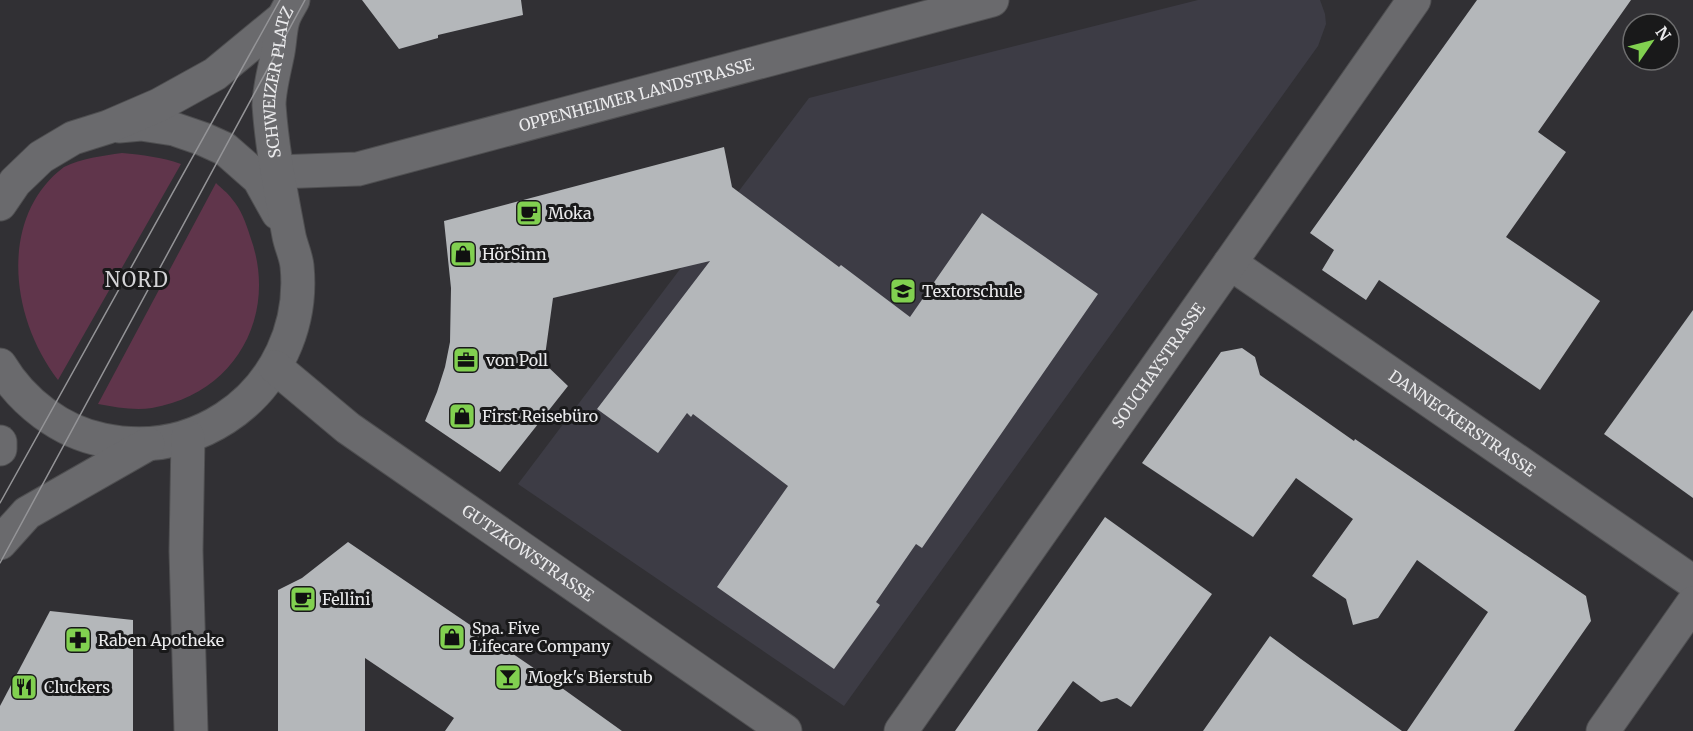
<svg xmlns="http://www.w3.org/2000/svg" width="1693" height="731" font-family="Merriweather,serif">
  <rect width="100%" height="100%" fill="#313034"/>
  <!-- built -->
  <path fill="#3d3c45" d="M1198,0H1320L1325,14L1326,24L1318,46L844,706L518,484L809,98Z"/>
  <!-- green -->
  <g fill="#60354b">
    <path d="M122,153C143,155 161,157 181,164L58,380C8,315 0,215 64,167C82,158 102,156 122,153Z"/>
    <path d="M216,183C221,188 228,193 232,199C241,209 246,223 250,236C279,314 236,394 152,408C134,411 116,407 98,404Z"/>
  </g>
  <!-- building -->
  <g fill="#b4b7ba">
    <path d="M362,0H521L523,15L438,35V38L399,49Z"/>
    <path d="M1477,0H1631L1538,132L1566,152L1506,237L1600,301L1540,390L1379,280L1366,300L1322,270L1334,250L1310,233Z"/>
    <path d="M724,147L732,187L839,267L841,265L910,317L982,213L1098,294L922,548L916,544L876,602L880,605L834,669L717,587L788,486L693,414L691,417L687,413L658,453L597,409L710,261L553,298L544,363L568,386L500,472L425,421L437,392L445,367L450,342L451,288L444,221Z"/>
    <path d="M1693,310V498L1604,434Z"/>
    <path d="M1242,348L1255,357L1260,375L1354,441L1355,439L1586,596L1591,621L1514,731H1407L1488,612L1417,560L1378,618L1353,625L1346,599L1312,576L1353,519L1296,478L1253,537L1142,463L1221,352Z"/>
    <path d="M1105,517L1212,594L1131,707L1117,698L1101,702L1073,681L1037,731H955Z"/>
    <path d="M348,542L541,673L622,731H445L454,718L365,658V731H278V590L302,578Z"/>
    <path d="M50,611L133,620V731H0V706Z"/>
    <path d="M1270,636L1301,659L1402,731H1203Z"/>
  </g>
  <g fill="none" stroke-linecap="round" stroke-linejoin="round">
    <defs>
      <g id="minor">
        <path d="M119,126L141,124L174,129L203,139L225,149L259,179L278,213"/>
        <path id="s1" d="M277,172L358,169L992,0"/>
        <path d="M0,204L15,182L41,157L73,138L108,127L159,105L215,74L283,18"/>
        <path id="s2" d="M1230,263L1693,582"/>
        <path id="s3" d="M0,365C22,402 61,432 103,440C146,449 188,442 225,418C276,385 303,326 297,266C296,256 291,246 289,236C281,193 272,149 269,105C269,89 275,68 278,52C280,41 280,30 283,20C285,13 290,6 293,0"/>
        <path id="s4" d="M275,367L348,428L785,731"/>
        <path d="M188,437L186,551L191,731"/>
        <path d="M0,442V449"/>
        <path d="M0,543L27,513L148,444"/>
        <path id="s5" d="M901,731L1230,263L1414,0"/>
        <path d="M1603,731L1693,603"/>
      </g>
    </defs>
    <!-- minor casing -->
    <use href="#minor" stroke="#4f4f51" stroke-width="35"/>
    <!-- minor -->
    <use href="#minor" stroke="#6a6a6d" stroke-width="33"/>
    <!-- tram -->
    <g stroke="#949497" stroke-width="1.5">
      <path d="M0,503L280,0"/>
      <path d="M0,563L305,0"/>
    </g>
  </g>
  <!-- icons -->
  <defs>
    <symbol id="cafe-square" viewBox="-11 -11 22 22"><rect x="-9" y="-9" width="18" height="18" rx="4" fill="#81d050" stroke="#19191a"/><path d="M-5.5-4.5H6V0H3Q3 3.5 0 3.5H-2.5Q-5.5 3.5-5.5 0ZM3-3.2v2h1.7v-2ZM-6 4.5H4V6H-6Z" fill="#111"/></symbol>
    <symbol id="shop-square" viewBox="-11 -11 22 22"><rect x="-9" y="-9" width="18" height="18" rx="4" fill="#81d050" stroke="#19191a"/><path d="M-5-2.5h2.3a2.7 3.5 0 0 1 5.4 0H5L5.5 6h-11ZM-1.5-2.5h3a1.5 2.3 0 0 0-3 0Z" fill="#111"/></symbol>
    <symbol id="school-square" viewBox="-11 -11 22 22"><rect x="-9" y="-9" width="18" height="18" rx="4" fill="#81d050" stroke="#19191a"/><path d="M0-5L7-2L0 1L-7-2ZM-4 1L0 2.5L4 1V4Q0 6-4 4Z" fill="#111"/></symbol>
    <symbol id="office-square" viewBox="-11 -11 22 22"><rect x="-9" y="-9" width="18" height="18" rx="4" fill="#81d050" stroke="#19191a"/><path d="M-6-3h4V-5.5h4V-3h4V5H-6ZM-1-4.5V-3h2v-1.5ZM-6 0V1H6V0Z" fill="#111"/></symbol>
    <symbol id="pharmacy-square" viewBox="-11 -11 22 22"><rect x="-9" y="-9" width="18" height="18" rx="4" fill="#81d050" stroke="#19191a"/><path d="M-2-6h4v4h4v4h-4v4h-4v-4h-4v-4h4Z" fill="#111"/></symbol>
    <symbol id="bar-square" viewBox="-11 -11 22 22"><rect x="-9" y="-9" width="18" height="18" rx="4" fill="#81d050" stroke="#19191a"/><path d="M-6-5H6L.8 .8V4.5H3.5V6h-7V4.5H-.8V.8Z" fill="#111"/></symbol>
    <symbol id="restaurant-square" viewBox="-11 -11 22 22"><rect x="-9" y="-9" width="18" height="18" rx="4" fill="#81d050" stroke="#19191a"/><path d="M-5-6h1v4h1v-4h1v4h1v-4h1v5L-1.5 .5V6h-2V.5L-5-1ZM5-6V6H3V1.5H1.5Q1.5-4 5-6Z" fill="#111"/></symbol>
  </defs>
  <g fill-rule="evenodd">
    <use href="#cafe-square" x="514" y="198" width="30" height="30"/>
    <use href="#shop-square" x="448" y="239" width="30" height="30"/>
    <use href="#school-square" x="888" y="276" width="30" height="30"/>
    <use href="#office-square" x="451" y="345" width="30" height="30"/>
    <use href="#shop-square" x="447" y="401" width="30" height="30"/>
    <use href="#cafe-square" x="288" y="584" width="30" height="30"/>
    <use href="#shop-square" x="437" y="622" width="30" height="30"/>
    <use href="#pharmacy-square" x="63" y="625" width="30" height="30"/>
    <use href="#bar-square" x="493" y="662" width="30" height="30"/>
    <use href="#restaurant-square" x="9" y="672" width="30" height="30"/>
  </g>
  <g text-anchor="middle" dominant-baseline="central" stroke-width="6" stroke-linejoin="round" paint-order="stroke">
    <!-- street labels -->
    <g font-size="16" fill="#eaeaec" stroke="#19191a">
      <text stroke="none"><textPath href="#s1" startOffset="369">OPPENHEIMER LANDSTRASSE</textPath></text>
      <text stroke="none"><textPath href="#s3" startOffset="622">SCHWEIZER PLATZ</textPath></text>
      <text stroke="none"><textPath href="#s5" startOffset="447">SOUCHAYSTRASSE</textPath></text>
      <text stroke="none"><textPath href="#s2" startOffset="282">DANNECKERSTRASSE</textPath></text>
      <text stroke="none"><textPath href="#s4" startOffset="314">GUTZKOWSTRASSE</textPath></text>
    </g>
    <!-- poi labels -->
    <g font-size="16" fill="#eaeaec" stroke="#19191a" text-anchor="start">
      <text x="548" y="213">Moka</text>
      <text x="482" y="254">HörSinn</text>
      <text x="922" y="291">Textorschule</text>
      <text x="486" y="360">von Poll</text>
      <text x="482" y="416">First Reisebüro</text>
      <text x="322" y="599">Fellini</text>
      <text x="472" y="628">Spa. Five<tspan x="472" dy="18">Lifecare Company</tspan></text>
      <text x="98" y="640">Raben Apotheke</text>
      <text x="528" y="677">Mogk's Bierstub</text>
      <text x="44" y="687">Cluckers</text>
    </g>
    <!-- quarter labels -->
    <g font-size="20" letter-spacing="1.5" fill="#d3d3d6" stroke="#19191a">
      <text x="137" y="279">NORD</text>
    </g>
  </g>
  <!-- north arrow -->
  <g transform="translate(1651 42) rotate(55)"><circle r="28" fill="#19191a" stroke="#6d6d6e" stroke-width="1.5"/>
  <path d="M0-4.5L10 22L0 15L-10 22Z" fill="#81d050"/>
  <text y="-9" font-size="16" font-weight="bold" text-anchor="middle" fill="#eaeaec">N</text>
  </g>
</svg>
